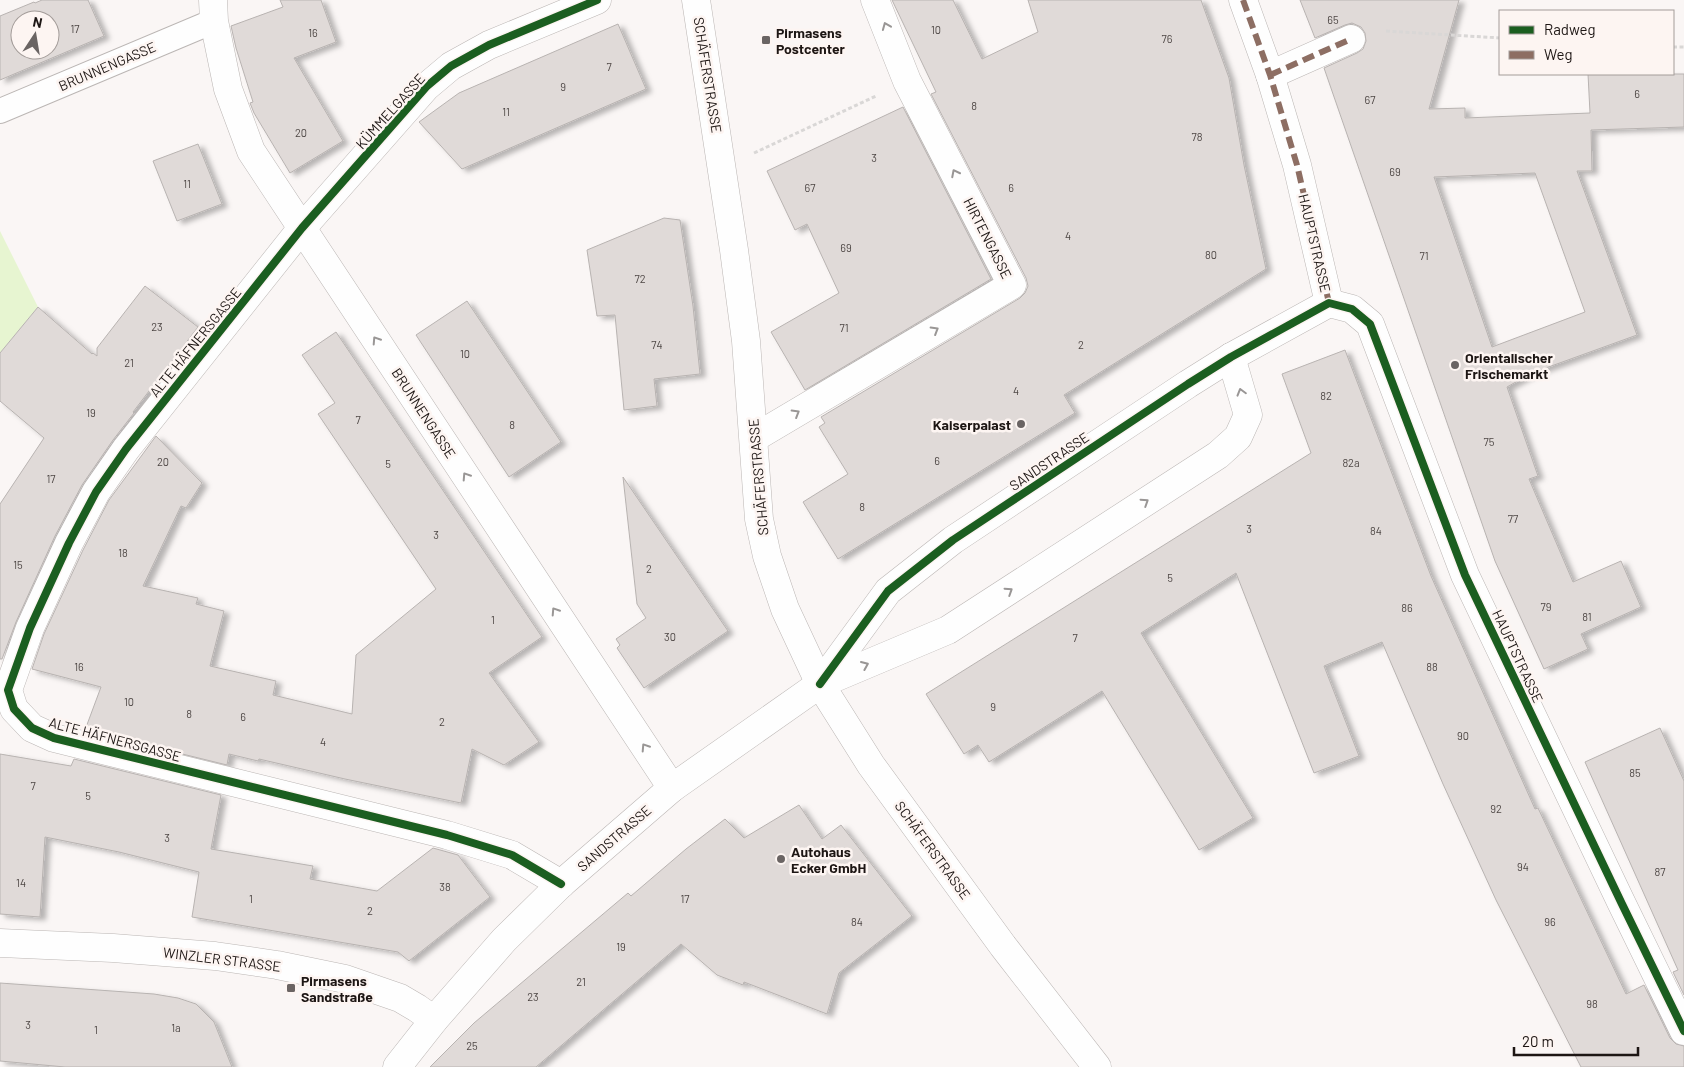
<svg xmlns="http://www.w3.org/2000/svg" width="1684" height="1067" font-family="Barlow,sans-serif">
  <defs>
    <filter id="shadow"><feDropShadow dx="5.5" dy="3" stdDeviation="2.5" flood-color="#0004"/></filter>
  </defs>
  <rect width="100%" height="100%" fill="#faf6f5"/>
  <!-- green -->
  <path fill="#e7f5d1" d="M0,231L38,307L0,353Z"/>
  <!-- building -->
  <g fill="#e0dad8" stroke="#b8b3b1" fill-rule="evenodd" filter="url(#shadow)">
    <path d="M42,0H88L104,36L0,80V16L34,2L35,3ZM20,20H50V50H20Z"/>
    <path d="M280,0H321L336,42L294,58L343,141L290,173L254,113L250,103L253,102L236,48L231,26L283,7Z"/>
    <path d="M892,0H953L982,59L1038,32L1028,0H1201L1229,78L1244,165L1266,269L1064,395L1075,413L838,559L803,502L848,474L819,427L825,423L821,417L1020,298L1025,293L1028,286L1026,278L931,94L936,92Z"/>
    <path d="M1300,0H1459L1429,109L1465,108V118L1590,113L1588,74H1684V127L1591,130L1592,171H1577L1637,335L1532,373L1507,387L1538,476L1529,479L1573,582L1621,561L1641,607L1581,634L1588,649L1544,669L1495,561L1324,68L1357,53L1363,49L1366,41L1365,33L1361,27L1352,23L1345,25L1315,38ZM1535,173L1585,312L1492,347L1434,177Z"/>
    <path d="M618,24L646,89L462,169L419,122L459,93Z"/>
    <path d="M903,107L991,279L805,390L771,332L839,293L807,224L795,230L767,171Z"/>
    <path d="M198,144L222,204L177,221L153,161Z"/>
    <path d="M664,218L680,220L693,306L700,374L654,379L657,406L624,410L615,315L597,316L587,250Z"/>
    <path d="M145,286L198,327L133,412L134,413L113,440L82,485L55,536L16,622L2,659H0V504L44,438L0,401V353L38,307L92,354L93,353L97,356V348Z"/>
    <path d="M467,301L561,442L509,477L416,335Z"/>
    <path d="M336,332L542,637L489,673L539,742L504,765L472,749L461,803L345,779L259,759L258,761L229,754L227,765L85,730L101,687L32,669L44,634L83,550L109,500L156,436L202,483L186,508L181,506L143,586L198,598L196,604L224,611L210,666L276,681L273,695L352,714L356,655L436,589L318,414L335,403L302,355Z"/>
    <path d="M1345,350L1431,576L1535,809L1538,808L1626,994L1644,985L1670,1038L1676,1044L1684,1046V1067H1581L1496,900L1443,784L1382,642L1324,666L1359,756L1314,773L1236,573L1141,633L1253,818L1199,850L1102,691L989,762L978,745L964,754L926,694L1311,453L1282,374Z"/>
    <path d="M623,477L728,631L644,688L617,648L620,645L616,639L646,618L637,604Z"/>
    <path d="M1660,728L1684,781V995L1673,972L1678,970L1585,762Z"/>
    <path d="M0,754L71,766L74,759L221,795L211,849L313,866L310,879L377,891L433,848L458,855L490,897L409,961L398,952L192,917L199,872L119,852L45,837L40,917L0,914Z"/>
    <path d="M799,805L822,839L841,825L912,916L839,973L827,1014L744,982L743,985L717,975L681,944L536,1067H430L474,1023L628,893L631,896L686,849L725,819L744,838Z"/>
    <path d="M0,983L154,994L178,998L196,1004L214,1022L232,1067H65L0,1061Z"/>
  </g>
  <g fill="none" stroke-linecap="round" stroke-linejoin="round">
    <defs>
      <path id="service" d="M0,111L214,21"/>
      <g id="pedestrian">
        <path d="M1243,0L1270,75L1297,165L1329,303"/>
        <path d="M1270,75L1351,39"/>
      </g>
      <g id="minor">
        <path d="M213,0L214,21L228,89L251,151L672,788"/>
        <path d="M754,438L1012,285L907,81L875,0"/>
        <path d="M820,684L888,591L953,540L1188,384L1231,357L1329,303L1352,309L1370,324L1465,575L1621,902L1684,1031"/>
        <path d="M561,884L512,855L447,835L54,738L32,728L14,709L8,690L30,628L69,543L96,492L126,449L302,228L426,87L451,66L489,45L597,0"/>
        <path d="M0,943L113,948L215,956L277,965L345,979L400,998L417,1008L434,1020"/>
        <path d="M397,1067L434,1020L504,940L561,884L672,788L820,684L948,630L1218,455L1238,437L1248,415L1231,357"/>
      </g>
      <path id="secondary" d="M696,0L734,250L746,341L759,519L767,556L785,609L820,684L871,765L1003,946L1097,1067"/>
    </defs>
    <!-- service casing -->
    <use href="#service" stroke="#bbb6b4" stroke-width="26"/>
    <!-- pedestrian casing -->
    <use href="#pedestrian" stroke="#bbb6b4" stroke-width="29"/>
    <!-- minor casing -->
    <use href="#minor" stroke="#bbb6b4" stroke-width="29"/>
    <!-- secondary casing -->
    <use href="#secondary" stroke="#bbb6b4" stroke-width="29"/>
    <!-- path -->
    <g stroke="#d9d7d6" stroke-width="3" stroke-dasharray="4 2.5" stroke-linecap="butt">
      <path d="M1386,31L1500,38"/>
      <path d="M1673,47H1684"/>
      <path d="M754,153L876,96"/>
    </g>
    <!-- service -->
    <use href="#service" stroke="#fefefe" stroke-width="24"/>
    <!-- pedestrian -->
    <use href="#pedestrian" stroke="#fefefe" stroke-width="28"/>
    <!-- minor -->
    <use href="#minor" stroke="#fefefe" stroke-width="28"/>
    <!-- secondary -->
    <use href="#secondary" stroke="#fefefe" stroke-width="28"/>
    <!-- quiet -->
    <g stroke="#8d6e63" stroke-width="6" stroke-dasharray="12 6" stroke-linecap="butt">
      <path d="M1243,0L1270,75L1297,165L1329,303"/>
      <path d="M1270,75L1351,39"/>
    </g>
    <defs>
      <g id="cycleway">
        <path d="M820,684L888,591L953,540L1188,384L1231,357L1329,303L1352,309L1370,324L1465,575L1621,902L1684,1031"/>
        <path d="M561,884L512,855L447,835L54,738L32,728L14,709L8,690L30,628L69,543L96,492L126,449L302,228L426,87L451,66L489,45L597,0"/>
      </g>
    </defs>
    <!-- cycleway casing -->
    <use href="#cycleway" stroke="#fdf5f2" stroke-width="11"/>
    <!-- cycleway -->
    <use href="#cycleway" stroke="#1b5e20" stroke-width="8"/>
  </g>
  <!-- one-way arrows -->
  <defs><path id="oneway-chevron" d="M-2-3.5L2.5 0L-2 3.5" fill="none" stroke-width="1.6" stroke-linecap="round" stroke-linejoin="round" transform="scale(1.25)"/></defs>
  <g stroke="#999695">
    <use href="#oneway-chevron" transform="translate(886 26) rotate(-112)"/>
    <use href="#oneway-chevron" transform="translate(955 173) rotate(-117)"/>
    <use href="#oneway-chevron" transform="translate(935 330) rotate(-31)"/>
    <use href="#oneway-chevron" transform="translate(376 340) rotate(-123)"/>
    <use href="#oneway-chevron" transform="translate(1241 392) rotate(-106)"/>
    <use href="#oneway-chevron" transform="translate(796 413) rotate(-31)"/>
    <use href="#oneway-chevron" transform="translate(466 476) rotate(-123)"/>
    <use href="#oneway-chevron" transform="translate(1145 502) rotate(-33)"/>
    <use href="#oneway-chevron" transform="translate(1009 591) rotate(-33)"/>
    <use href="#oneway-chevron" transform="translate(555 611) rotate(-123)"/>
    <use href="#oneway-chevron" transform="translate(865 665) rotate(-23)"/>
    <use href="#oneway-chevron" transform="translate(645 747) rotate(-123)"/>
  </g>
  <!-- markers -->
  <g fill="#6a6463" stroke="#fdf5f2" stroke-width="2">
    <rect x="761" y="35" width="10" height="10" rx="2.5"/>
    <circle cx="1455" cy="365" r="5"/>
    <circle cx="1021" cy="424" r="5"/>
    <circle cx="781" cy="859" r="5"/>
    <rect x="286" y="983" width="10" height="10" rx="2.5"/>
  </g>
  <g text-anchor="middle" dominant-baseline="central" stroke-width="5" stroke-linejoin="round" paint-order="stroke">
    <!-- number labels -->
    <g font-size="11" fill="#4e4745">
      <text x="1333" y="19">65</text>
      <text x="75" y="28">17</text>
      <text x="936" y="29">10</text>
      <text x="313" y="32">16</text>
      <text x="1167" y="38">76</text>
      <text x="609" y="66">7</text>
      <text x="563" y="86">9</text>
      <text x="1637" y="93">6</text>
      <text x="1370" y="99">67</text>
      <text x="974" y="105">8</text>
      <text x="506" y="111">11</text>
      <text x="301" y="132">20</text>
      <text x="1197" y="136">78</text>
      <text x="874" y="157">3</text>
      <text x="1395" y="171">69</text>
      <text x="187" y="183">11</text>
      <text x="810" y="187">67</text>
      <text x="1011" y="187">6</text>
      <text x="1068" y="235">4</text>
      <text x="846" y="247">69</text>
      <text x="1211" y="254">80</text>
      <text x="1424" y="255">71</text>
      <text x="640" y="278">72</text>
      <text x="157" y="326">23</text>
      <text x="844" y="327">71</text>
      <text x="657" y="344">74</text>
      <text x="1081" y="344">2</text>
      <text x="465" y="353">10</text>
      <text x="129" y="362">21</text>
      <text x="1016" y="390">4</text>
      <text x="1326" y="395">82</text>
      <text x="91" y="412">19</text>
      <text x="358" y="419">7</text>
      <text x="512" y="424">8</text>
      <text x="1489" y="441">75</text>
      <text x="937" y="460">6</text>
      <text x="163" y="461">20</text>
      <text x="1351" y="462">82a</text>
      <text x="388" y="463">5</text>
      <text x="51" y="478">17</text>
      <text x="862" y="506">8</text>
      <text x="1513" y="518">77</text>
      <text x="1249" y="528">3</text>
      <text x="1376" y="530">84</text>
      <text x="436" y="534">3</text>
      <text x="123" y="552">18</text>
      <text x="18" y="564">15</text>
      <text x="649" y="568">2</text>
      <text x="1170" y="577">5</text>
      <text x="1546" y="606">79</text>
      <text x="1407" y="607">86</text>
      <text x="1587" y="616">81</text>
      <text x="493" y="619">1</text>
      <text x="670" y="636">30</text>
      <text x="1075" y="637">7</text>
      <text x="79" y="666">16</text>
      <text x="1432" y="666">88</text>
      <text x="129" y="701">10</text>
      <text x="993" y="706">9</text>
      <text x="189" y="713">8</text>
      <text x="243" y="716">6</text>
      <text x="442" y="721">2</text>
      <text x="1463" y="735">90</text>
      <text x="323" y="741">4</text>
      <text x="1635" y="772">85</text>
      <text x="33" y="785">7</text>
      <text x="88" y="795">5</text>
      <text x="1496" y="808">92</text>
      <text x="167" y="837">3</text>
      <text x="1523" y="866">94</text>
      <text x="1660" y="871">87</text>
      <text x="21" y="882">14</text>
      <text x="445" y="886">38</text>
      <text x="251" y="898">1</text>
      <text x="685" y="898">17</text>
      <text x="370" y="910">2</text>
      <text x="857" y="921">84</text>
      <text x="1550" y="921">96</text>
      <text x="621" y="946">19</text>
      <text x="581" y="981">21</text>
      <text x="533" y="996">23</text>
      <text x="1592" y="1003">98</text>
      <text x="28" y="1024">3</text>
      <text x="176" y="1027">1a</text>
      <text x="96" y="1029">1</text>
      <text x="472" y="1045">25</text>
    </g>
    <!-- poi labels -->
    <g font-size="14" font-weight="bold" fill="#1d1614" stroke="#fdf5f2" text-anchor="start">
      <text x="776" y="32">Pirmasens<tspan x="776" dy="16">Postcenter</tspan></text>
      <text x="1465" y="357">Orientalischer<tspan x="1465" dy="16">Frischemarkt</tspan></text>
      <text x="1011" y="424" text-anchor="end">Kaiserpalast</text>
      <text x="791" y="851">Autohaus<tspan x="791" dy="16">Ecker GmbH</tspan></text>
      <text x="301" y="980">Pirmasens<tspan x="301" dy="16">Sandstraße</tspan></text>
    </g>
    <!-- street labels -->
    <g font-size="14" fill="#1d1614" stroke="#fdf5f2">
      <text transform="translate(107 66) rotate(-23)">BRUNNENGASSE</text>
      <text transform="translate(708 75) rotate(81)">SCHÄFERSTRASSE</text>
      <text transform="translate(390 111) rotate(-48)">KÜMMELGASSE</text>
      <text transform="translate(988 238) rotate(63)">HIRTENGASSE</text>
      <text transform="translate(1315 243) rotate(77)">HAUPTSTRASSE</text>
      <text transform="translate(195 342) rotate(-51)">ALTE HÄFNERSGASSE</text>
      <text transform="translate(424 413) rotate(57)">BRUNNENGASSE</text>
      <text transform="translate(1049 461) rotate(-34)">SANDSTRASSE</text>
      <text transform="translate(758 477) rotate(-95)">SCHÄFERSTRASSE</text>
      <text transform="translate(1518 656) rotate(65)">HAUPTSTRASSE</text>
      <text transform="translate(115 739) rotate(15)">ALTE HÄFNERSGASSE</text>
      <text transform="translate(614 838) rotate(-41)">SANDSTRASSE</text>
      <text transform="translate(933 850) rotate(54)">SCHÄFERSTRASSE</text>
      <text transform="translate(222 959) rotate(7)">WINZLER STRASSE</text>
    </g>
  </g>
  <!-- legend -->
  <rect x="1499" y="10" width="175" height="65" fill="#fdf5f2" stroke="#a39c99"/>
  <rect x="1509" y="26" width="25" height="8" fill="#1b5e20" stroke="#a39c99"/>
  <text x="1544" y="35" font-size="15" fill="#1d1614">Radweg</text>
  <rect x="1509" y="51" width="25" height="8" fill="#8d6e63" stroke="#a39c99"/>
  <text x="1544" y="60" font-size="15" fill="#1d1614">Weg</text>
  <!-- north arrow -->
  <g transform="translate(35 35) rotate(12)"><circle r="24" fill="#fdf5f2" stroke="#a39c99"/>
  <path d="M0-4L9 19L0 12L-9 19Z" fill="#6a6463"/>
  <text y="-8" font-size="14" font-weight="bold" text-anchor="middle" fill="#1d1614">N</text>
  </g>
  <!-- scale -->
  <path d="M1514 1047v8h124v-8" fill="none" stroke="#1d1614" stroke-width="2.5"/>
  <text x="1522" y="1047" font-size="15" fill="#1d1614" stroke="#fdf5f2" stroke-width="4" paint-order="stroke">20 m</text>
</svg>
